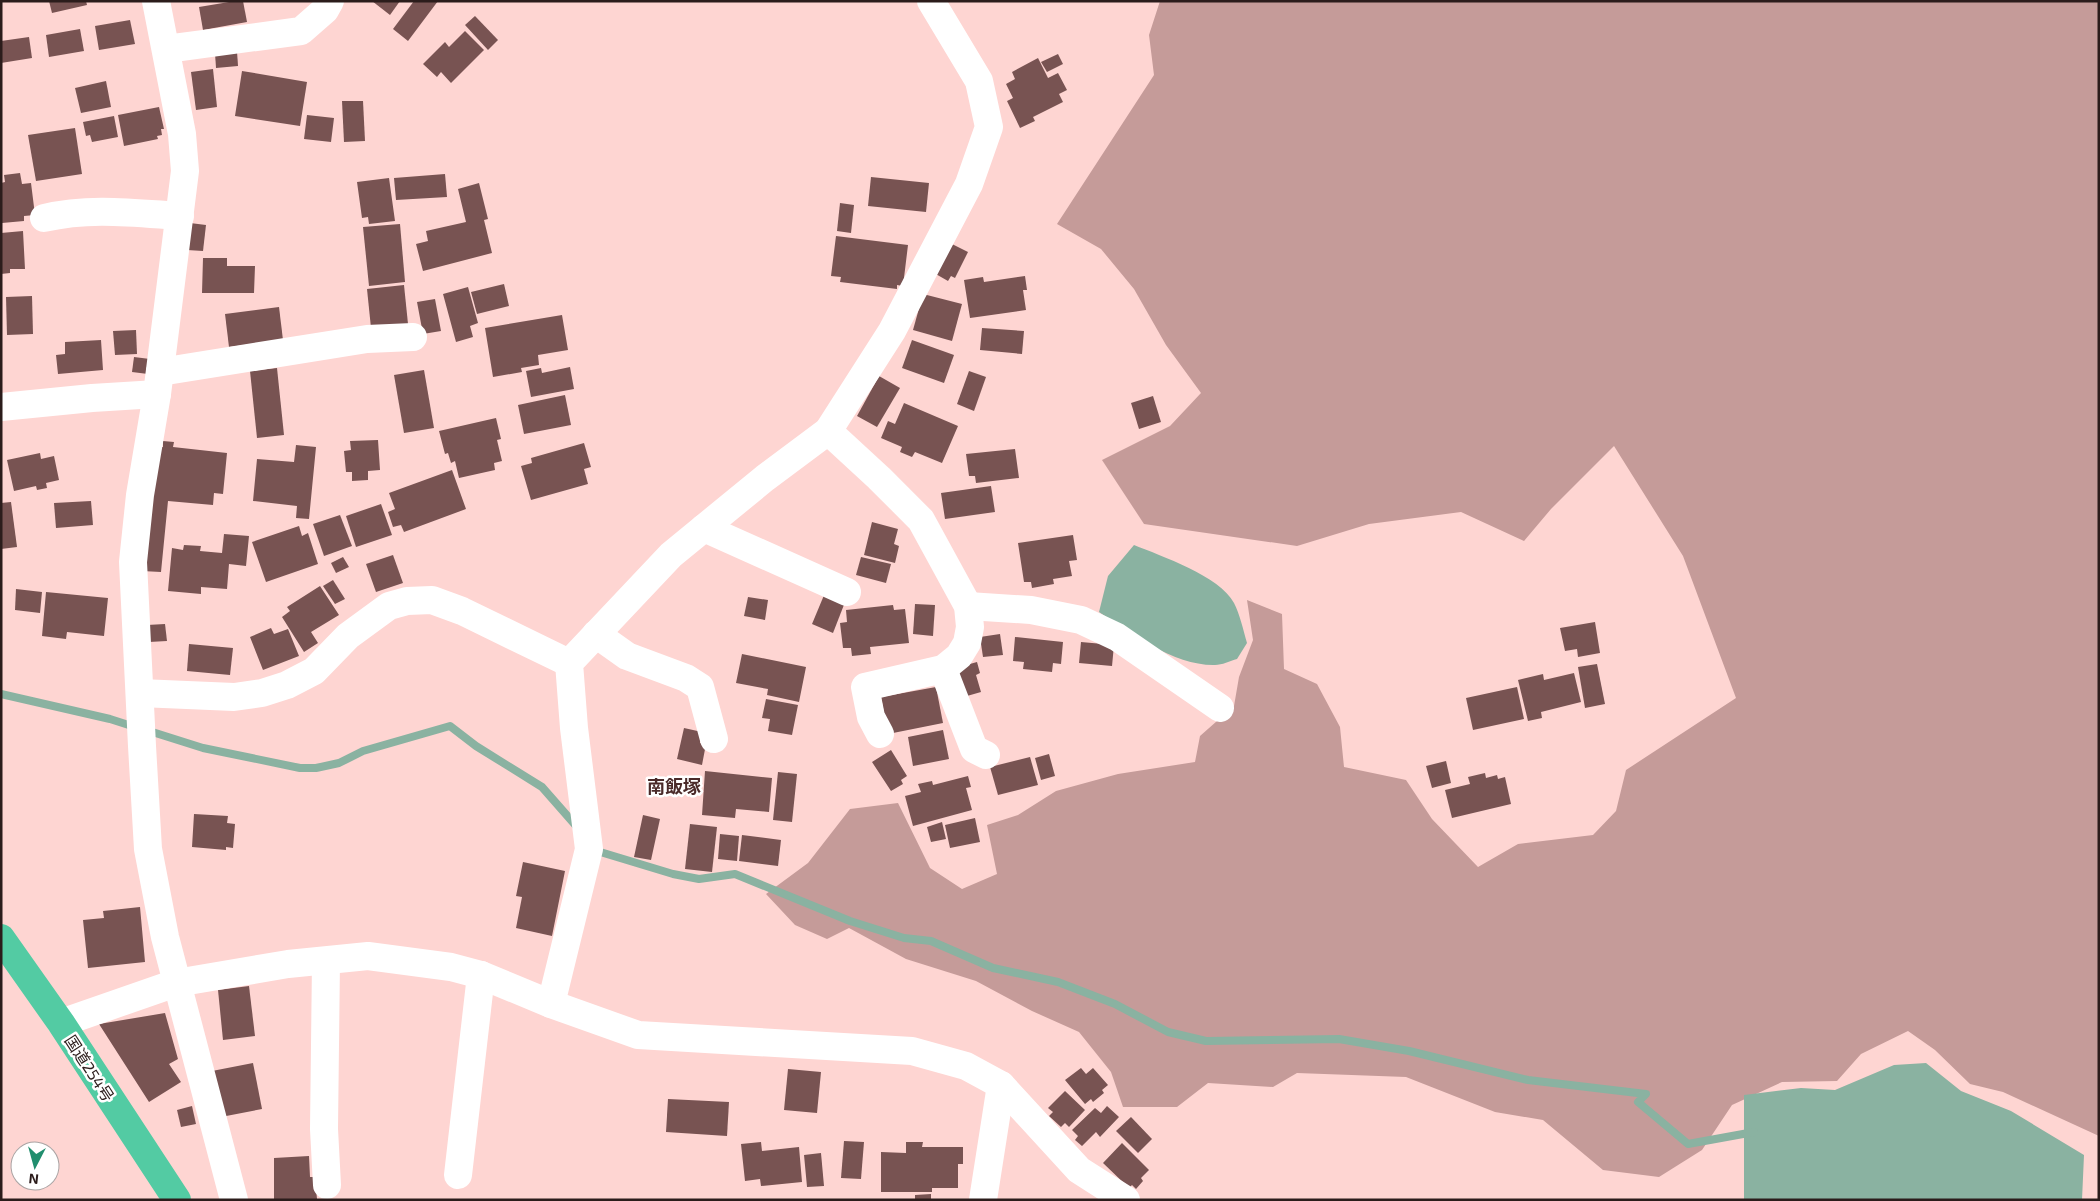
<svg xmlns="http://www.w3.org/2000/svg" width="2100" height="1201" font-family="'Exo 2','Noto Sans JP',sans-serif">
  <rect width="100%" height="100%" fill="#fed5d2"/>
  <!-- forest -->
  <path fill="#c59b99" d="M1160,1H2099V1136L2003,1092L1970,1084L1935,1050L1908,1031L1861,1054L1837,1081L1782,1082L1732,1105L1702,1150L1659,1177L1603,1170L1543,1120L1495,1112L1406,1077L1297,1073L1273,1087L1208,1083L1177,1107H1123L1111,1072L1079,1032L1032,1011L976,981L906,959L849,928L827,939L795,925L766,894L808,863L850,809L898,803L930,868L962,889L997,874L987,825L1018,815L1056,791L1118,774L1195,762L1200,736L1234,706L1239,677L1253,640L1247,600L1282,614L1284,669L1317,684L1340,727L1344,767L1406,780L1432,819L1478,867L1518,844L1593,835L1616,811L1626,770L1736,698L1683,556L1614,446L1551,509L1524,541L1461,512L1369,524L1297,546L1144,524L1102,460L1170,426L1201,393L1166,345L1134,289L1101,249L1057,224L1154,75L1149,35Z"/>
  <!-- water -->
  <g fill="#8ab2a1">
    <path d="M1134,545C1161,556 1220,576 1234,603C1240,615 1243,629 1247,643L1237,659C1230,661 1222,665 1215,665C1175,666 1130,633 1099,612L1108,576Z"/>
    <path d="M1926,1063L1961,1091L2011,1111L2084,1155L2082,1200H1744V1095L1801,1088L1835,1090L1894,1065Z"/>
  </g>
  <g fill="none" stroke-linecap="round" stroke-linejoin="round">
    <!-- stream -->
    <g stroke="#8ab2a1" stroke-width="8">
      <path d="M1,694L110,719L135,727"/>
      <path d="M146,730L203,748L300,768H316L339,763L363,751L450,726L476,746L542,787L578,828"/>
      <path d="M595,848L597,851L673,874L699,879L735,874L850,921L904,938L931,941L993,968L1058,982L1115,1004L1168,1032L1206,1041L1339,1039L1409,1051L1528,1080L1646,1094L1638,1102L1688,1144L1754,1132"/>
    </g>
  </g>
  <!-- building -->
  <g fill="#785352">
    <path d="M49,1H86L87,5L52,13Z"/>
    <path d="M235,1H243L247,22L203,30L199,7Z"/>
    <path d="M372,1H400L390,15Z"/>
    <path d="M414,1H438L408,41L393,29Z"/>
    <path d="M475,16L498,40L488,50L465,25Z"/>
    <path d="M130,20L135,44L99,50L95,26Z"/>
    <path d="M80,29L84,51L49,57L46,35Z"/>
    <path d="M465,31L484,50L451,83L441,72L437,77L423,64L445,42L449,47Z"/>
    <path d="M29,37L32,58L1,63V41Z"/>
    <path d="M237,51L238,66L216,68L215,53Z"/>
    <path d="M1058,54L1063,64L1047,72L1041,62Z"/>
    <path d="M1038,58L1048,78L1058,73L1067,90L1059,94L1063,102L1033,117L1035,121L1020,128L1007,101L1013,98L1006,84L1015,79L1012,72Z"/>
    <path d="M213,69L217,107L196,110L191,72Z"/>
    <path d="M242,71L307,82L300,126L235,116Z"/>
    <path d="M106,81L111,107L81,113L75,88Z"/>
    <path d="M342,101H363L365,141L344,142Z"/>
    <path d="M159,107L164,129H161L162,135L157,136L158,139L124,146L118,115Z"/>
    <path d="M307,115L334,118L331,142L304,139Z"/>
    <path d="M114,116L118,137L92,142L90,135L86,136L83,122Z"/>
    <path d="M75,128L82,174L36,181L28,135Z"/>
    <path d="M20,173L22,184L31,183L35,215L24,216V221L2,223L1,183L5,182L4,175Z"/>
    <path d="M445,174L447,197L396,200L394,178Z"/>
    <path d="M871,177L929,183L926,212L868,206Z"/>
    <path d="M389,178L395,221L369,224L368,217L362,218L357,182Z"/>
    <path d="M479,183L488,219L484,220L492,253L423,271L416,244L428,241L426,231L466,222L458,189Z"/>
    <path d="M840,203L854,205L851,233L837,231Z"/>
    <path d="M190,223L206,225L203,251L187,250Z"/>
    <path d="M400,224L405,282L369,286L363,227Z"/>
    <path d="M23,231L25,269H10V273L1,274V233Z"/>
    <path d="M836,236L908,245L903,286L897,285V289L840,282L841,277L831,276Z"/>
    <path d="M950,243L968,252L955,278L951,276L948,281L934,273Z"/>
    <path d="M203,258H227V266H255L254,293H202Z"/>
    <path d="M1025,276L1027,290H1023L1026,310L970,318L964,280L983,277L984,282Z"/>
    <path d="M504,284L509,306L477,314L471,292Z"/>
    <path d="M404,285L408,324L371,328L367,289Z"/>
    <path d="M468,287L478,323L470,326L473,337L456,342L443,294Z"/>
    <path d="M923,294L962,304L952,341L913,330Z"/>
    <path d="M32,296L33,334L7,335L6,297Z"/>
    <path d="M435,299L441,331L423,334L417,302Z"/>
    <path d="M279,307L283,340L229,347L225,314Z"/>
    <path d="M562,315L568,350L538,355L539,365L521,368L522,372L493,377L485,328Z"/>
    <path d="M982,328L1024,331L1022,354L980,350Z"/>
    <path d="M136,330L137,354L115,355L113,331Z"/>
    <path d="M101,340L103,370L58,374L56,355L65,354V342Z"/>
    <path d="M912,340L954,355L944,383L902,368Z"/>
    <path d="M134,357L150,359L148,374L132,372Z"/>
    <path d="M570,367L574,389L531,397L526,371L541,368L542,373Z"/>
    <path d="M277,368L284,435L257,438L250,371Z"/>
    <path d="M424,370L434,428L404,433L394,375Z"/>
    <path d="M969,371L986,377L974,411L957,404Z"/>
    <path d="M879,376L900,388L877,427L857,416Z"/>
    <path d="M565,395L571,425L524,434L518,405Z"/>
    <path d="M1153,396L1161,422L1139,429L1131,403Z"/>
    <path d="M904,403L958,426L942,463L915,452L912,457L900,452L902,447L881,438L888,421L895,424Z"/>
    <path d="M496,418L501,439L497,440L502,461L494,463L495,470L459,478L455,461L451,463L448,453L445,454L439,431Z"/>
    <path d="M378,440L380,470L368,471V480L352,481V472H346L344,451L351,450L350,441Z"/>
    <path d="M163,441L174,442L173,447L227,453L223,494L214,493L213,505L168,501L161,572L142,571L155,447H163Z"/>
    <path d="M584,443L591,467L584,469L588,484L531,500L521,466L532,463L531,458Z"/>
    <path d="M296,445L316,447L309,519L296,518L297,506L253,501L257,459L294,462Z"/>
    <path d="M1015,449L1019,478L976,483L975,476H969L966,454Z"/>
    <path d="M40,453L41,459L54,456L59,480L46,483L47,488L37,490L36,486L14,491L7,460Z"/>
    <path d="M452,470L466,509L404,532L401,525L393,527L388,512L395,509L389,493Z"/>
    <path d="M991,486L995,512L945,519L941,493Z"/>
    <path d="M91,501L93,525L56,528L54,503Z"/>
    <path d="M11,502L17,547L1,549V503Z"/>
    <path d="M381,504L392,535L356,547L346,516Z"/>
    <path d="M340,515L352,546L324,556L313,524Z"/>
    <path d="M872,522L898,529L894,544L899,546L895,563L864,555Z"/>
    <path d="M299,526L302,536L308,533L318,564L266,582L252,542Z"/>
    <path d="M224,534L249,536L246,566L229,564L227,589L201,587V594L168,591L172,548L183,550L184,545L201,546L200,551L222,553Z"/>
    <path d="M1073,535L1077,560L1069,561L1072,576L1053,579L1054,584L1032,588L1031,582H1024L1018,543Z"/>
    <path d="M393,555L403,583L376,592L366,564Z"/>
    <path d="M343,557L349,567L336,573L331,563Z"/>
    <path d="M861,557L891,564L886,583L856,575Z"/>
    <path d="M333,580L345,599L335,604L323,586Z"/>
    <path d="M320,586L339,615L311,632L318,643L304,652L282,617L290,611L287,607Z"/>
    <path d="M827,588L847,597L833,633L812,624Z"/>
    <path d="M16,589L42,592L40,613L15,610Z"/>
    <path d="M46,592L108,598L104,636L67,632L66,639L42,636Z"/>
    <path d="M748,597L768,600L765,620L744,616Z"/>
    <path d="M915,604L935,605L933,636L913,634Z"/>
    <path d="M893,605L894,610L905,609L909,643L870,647L871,654L852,656L851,648H843L840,623L847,622L846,610Z"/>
    <path d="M1595,622L1600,653L1578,657L1577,649L1565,651L1560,628Z"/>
    <path d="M165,624L167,641L149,642L147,625Z"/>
    <path d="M271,628L274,634L288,629L299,656L263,670L250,637Z"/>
    <path d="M1000,634L1003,655L983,657L980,637Z"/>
    <path d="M1015,637L1063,642L1061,664L1053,663L1052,672L1023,669L1024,662L1013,661Z"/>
    <path d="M1081,642L1114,645L1112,666L1079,663Z"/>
    <path d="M189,644L233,648L230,675L187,671Z"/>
    <path d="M742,654L806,667L799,702L767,695L768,689L736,683Z"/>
    <path d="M977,662L980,673L976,675L981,692L960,698L952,669Z"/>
    <path d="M1597,664L1605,704L1585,708L1578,667Z"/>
    <path d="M1574,673L1581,702L1541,712L1542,718L1528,721L1518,680L1543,674L1544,680Z"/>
    <path d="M936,687L943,723L888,734L881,697Z"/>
    <path d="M1517,687L1524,719L1473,730L1466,698Z"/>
    <path d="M766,699L798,705L792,735L768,731L770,719L762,718Z"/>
    <path d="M684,728L702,732L700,743L706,744L702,765L677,759Z"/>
    <path d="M943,730L949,759L913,766L908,737Z"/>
    <path d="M891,750L907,776L901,780L903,784L891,791L872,762Z"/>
    <path d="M1049,754L1055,776L1041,780L1035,758Z"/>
    <path d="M1030,757L1038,785L998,795L990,767Z"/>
    <path d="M1446,761L1451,783L1432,788L1426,766Z"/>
    <path d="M705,771L772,778L769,812L736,809L735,818L702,815Z"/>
    <path d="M778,772L797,774L792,822L773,820Z"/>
    <path d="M1485,773L1486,778L1497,775L1498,779L1505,777L1511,804L1452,818L1445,790L1470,784L1468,777Z"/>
    <path d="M968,776L971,787L966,788L972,810L913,826L905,796L921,792L918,784L932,781L933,785Z"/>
    <path d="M194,814L228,816L227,823L235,824L233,848L226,847V850L192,847Z"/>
    <path d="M643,815L660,819L651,860L634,857Z"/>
    <path d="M975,818L980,842L950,848L945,825Z"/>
    <path d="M942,822L946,839L931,842L927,827Z"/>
    <path d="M690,824L717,827L712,872L685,869Z"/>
    <path d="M720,834L739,836L737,861L718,859Z"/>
    <path d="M742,835L781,840L778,866L739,861Z"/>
    <path d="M523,862L565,871L552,936L516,928L522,897L516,896Z"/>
    <path d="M140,907L145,962L88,968L83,920L104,918L103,911Z"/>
    <path d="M249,986L255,1036L223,1040L218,990Z"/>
    <path d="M165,1013L178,1059L169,1064L181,1082L149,1102L99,1024Z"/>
    <path d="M253,1063L262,1109L221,1117L212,1071Z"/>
    <path d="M1081,1068L1086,1074L1093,1068L1108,1085L1102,1090L1104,1093L1093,1102L1091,1099L1085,1104L1065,1080Z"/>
    <path d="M788,1069L821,1072L817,1113L784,1110Z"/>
    <path d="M1065,1091L1085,1110L1069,1127L1065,1123L1061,1127L1049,1116L1053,1112L1048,1108Z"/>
    <path d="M668,1099L729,1102L727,1136L666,1132Z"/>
    <path d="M192,1106L196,1124L181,1127L177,1110Z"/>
    <path d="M1107,1106L1119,1117L1100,1137L1096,1132L1082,1146L1075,1140L1078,1136L1072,1130L1095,1108L1101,1113Z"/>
    <path d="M1131,1117L1152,1139L1138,1153L1116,1131Z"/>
    <path d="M844,1141L864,1142L861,1179L841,1178Z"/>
    <path d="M761,1142L762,1151L799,1147L802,1182L761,1186L760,1179L745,1181L741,1144Z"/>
    <path d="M906,1142H923L922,1147H963V1164H958V1188H932V1192H881V1152L906,1153Z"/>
    <path d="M1122,1143L1149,1170L1141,1178L1143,1181L1136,1189L1132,1185L1129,1188L1103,1163Z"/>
    <path d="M821,1153L824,1186L807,1187L804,1155Z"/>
    <path d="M309,1156L310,1177H315L317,1199L274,1200V1158Z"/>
    <path d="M931,1194V1200H915V1195Z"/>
  </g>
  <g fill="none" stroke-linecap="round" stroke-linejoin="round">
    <!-- minor -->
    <g stroke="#fff" stroke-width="28">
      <path d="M156,1L182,134L185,171L157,394L140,495L133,562L142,746L148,849L165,937L234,1200"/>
      <path d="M166,49L301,31L325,10L330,1"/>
      <path d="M44,218C89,207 135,213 180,216"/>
      <path d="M160,372L367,339L413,337"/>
      <path d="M1,407L92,398L157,394"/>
      <path d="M828,431L879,478L921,520L968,606L970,627L967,643L959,656L943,669L865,687L871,717L880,734"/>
      <path d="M704,528L847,592"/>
      <path d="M968,606L1031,610L1081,620L1117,637L1220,708"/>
      <path d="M596,634L627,656L686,678L700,687L714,739"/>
      <path d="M943,669L974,749L986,755"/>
      <path d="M140,693L234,697L262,693L287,685L314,671L348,636L389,606L407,601L432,600L462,611L569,663"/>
      <path d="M326,961L324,1129L327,1185"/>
      <path d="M551,1004L589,849L574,728L569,663L671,555L765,478L828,431L892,331L969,184L989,127L979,81L931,1"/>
      <path d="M61,1023L176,983L288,964L368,956L451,967L481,975L551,1004L638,1035L912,1051L966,1066L1001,1085L1079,1170L1126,1200"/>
      <path d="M458,1175L481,975"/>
      <path d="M983,1200L1001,1085"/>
    </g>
    <!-- highway -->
    <path stroke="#53cba3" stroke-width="28" d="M1,938L61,1023L177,1200"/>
  </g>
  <g text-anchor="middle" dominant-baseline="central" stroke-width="5" stroke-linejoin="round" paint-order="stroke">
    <!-- street labels -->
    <g font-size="16" fill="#2b1c1b" stroke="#fff">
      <text transform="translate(90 1068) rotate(57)">国道254号</text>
    </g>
    <!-- neighbourhood labels -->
    <g font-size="18" font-weight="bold" fill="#4a2a29" stroke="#fff">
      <text x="674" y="786">南飯塚</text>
    </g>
  </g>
  <!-- border -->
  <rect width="2100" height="1201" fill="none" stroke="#2b1c1b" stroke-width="5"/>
  <!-- north arrow -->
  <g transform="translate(35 1166) rotate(186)"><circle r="24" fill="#ffffff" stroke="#aaa4a4"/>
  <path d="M0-4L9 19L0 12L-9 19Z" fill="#218e6e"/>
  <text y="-8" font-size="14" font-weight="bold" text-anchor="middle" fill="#2b1c1b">N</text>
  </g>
</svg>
